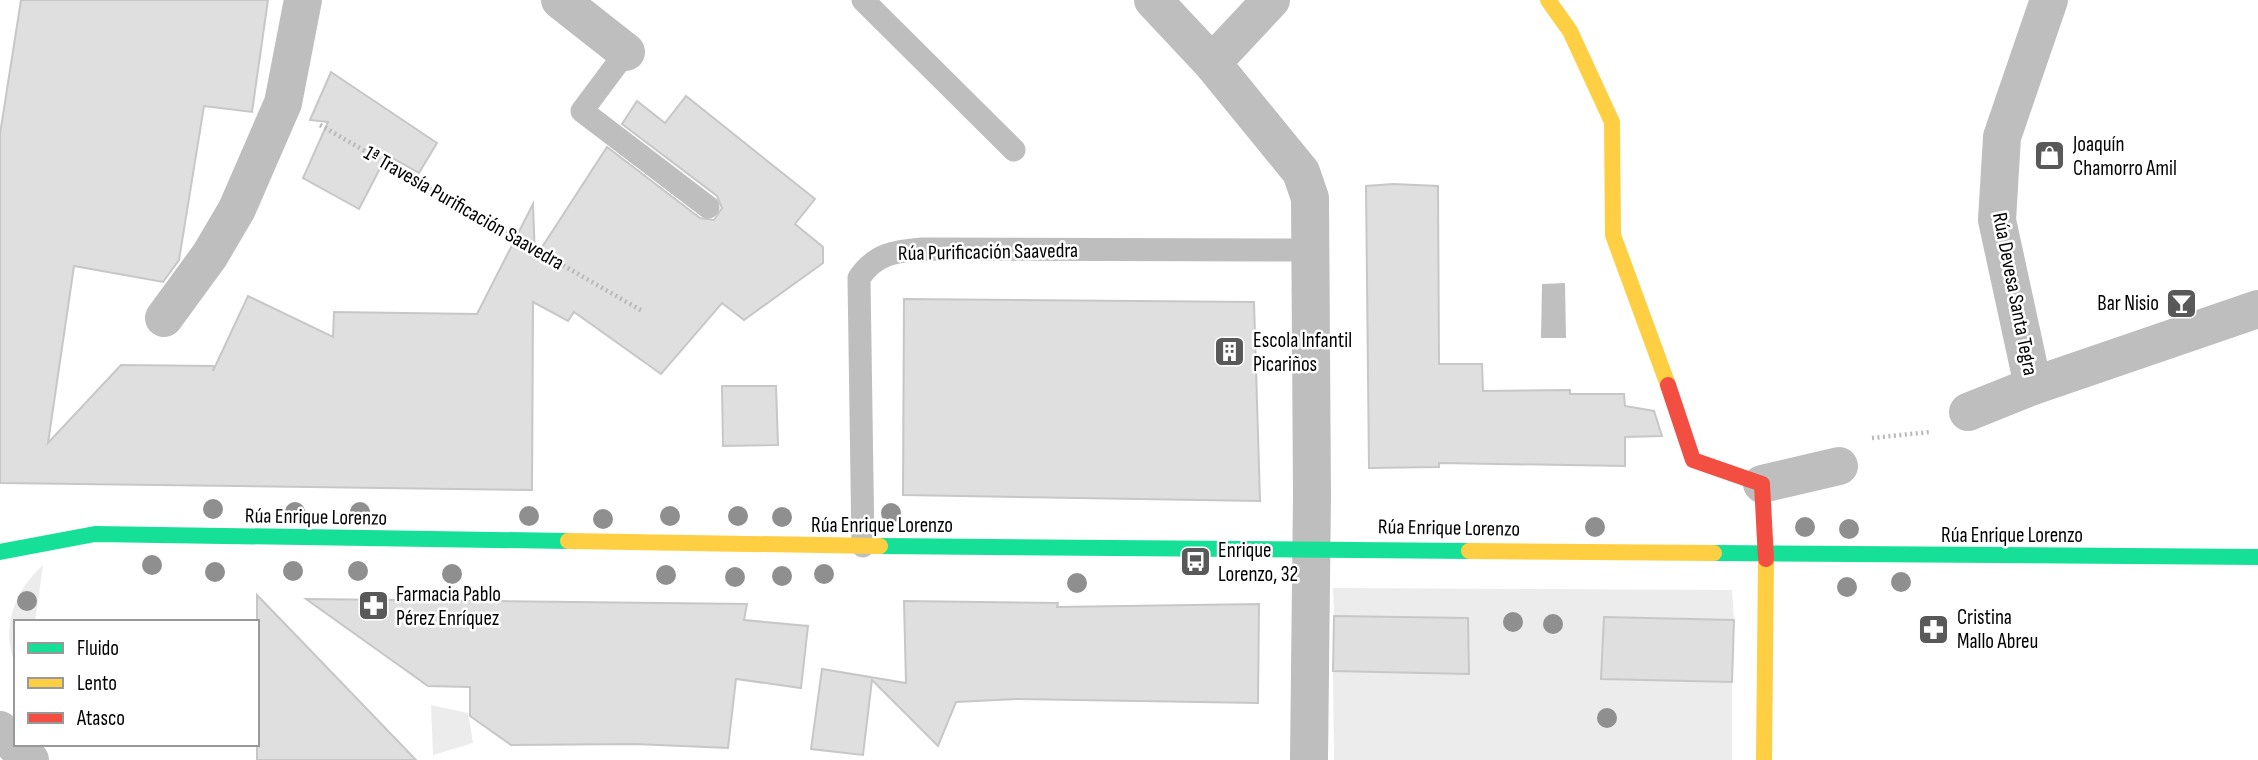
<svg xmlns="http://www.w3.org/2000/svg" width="2258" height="760" font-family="'Sofia Sans Condensed',sans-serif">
  <rect width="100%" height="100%" fill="#fff"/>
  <!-- green -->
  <g fill="#ececec">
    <path d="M43,565L35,622H16V666C0,629 14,591 43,565Z"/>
    <path d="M1333,588L1732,590L1734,620L1604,617L1601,678L1732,682V760H1334L1333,671L1469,673L1468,618L1334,616Z"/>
    <path d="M431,705L468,713L473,743L433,755Z"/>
  </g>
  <!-- water -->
  <path fill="#bfbfbf" d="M1565,283L1566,338H1541L1542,284Z"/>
  <!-- building -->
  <g fill="#dfdfdf" stroke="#c7c7c7" stroke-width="2">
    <path d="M21,0H268L252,112L204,106L179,260L163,282L74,266L48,443L121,365L214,366L213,371L248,296L333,337L334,312L477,314L533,204L535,258L607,147L700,218L714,220L722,208L717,196L622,124L637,101L665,123L686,96L815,199L795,224L823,247V263L744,320L722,303L661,374L574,312L568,321L533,302L532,490L0,483V134Z"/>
    <path d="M331,72L437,143L419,173L387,155L359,209L303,178L328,122L310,120Z"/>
    <path d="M1393,184L1438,186L1439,364H1482L1483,391L1570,390V394H1624L1625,406L1654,411L1662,436L1625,437V466L1439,463V467L1369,468L1366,186Z"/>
    <path d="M904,299L1254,302L1260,501L903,495Z"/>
    <path d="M722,386H776L778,445L723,446Z"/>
    <path d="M257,595L314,654L416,760H257Z"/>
    <path d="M306,599L747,604L744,620L808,626L801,688L736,679L728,748L635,744L511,745L470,716V687L428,686Z"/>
    <path d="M904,601L1058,603L1057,607L1259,604L1258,703L1017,699L956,702L938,746L872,680L863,755L811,749L822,669L906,683Z"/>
    <path d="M1334,616L1468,618L1469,674L1333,671Z"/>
    <path d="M1604,617L1734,620L1732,682L1601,679Z"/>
  </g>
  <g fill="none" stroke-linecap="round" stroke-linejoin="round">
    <!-- path -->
    <g stroke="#b9b9b9" stroke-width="4.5" stroke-dasharray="2 3.5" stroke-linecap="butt">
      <path d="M320,125L644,312"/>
      <path d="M1872,438L1930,432"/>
    </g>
    <!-- lane -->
    <g stroke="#bebebe" stroke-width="23">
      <path d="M863,0L1014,150"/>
      <path d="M626,52L582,111L708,207"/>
      <path d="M863,546L859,278C875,254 895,251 922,249L1310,250"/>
    </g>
    <!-- street -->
    <g stroke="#bebebe" stroke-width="38">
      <path d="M560,0L626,52"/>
      <path d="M1153,0L1212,63L1301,172L1310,198L1312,495L1309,760"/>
      <path d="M1212,63L1271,0"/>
      <path d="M164,318L210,255L237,209L283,103L303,0"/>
      <path d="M2033,386L1997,220L2002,137L2049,0"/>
      <path d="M1968,412L2033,386L2258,309"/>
      <path d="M1762,484L1839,466"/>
      <path d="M0,730L30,760"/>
    </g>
    <!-- fast -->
    <g stroke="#16e098" stroke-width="16">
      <path d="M880,546L1469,551"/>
      <path d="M0,552L95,534L568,541"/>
      <path d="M1714,553L2258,557"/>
    </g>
    <!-- slow -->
    <g stroke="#ffcf43" stroke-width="16">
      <path d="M1548,0L1570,31L1612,122L1613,235L1668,385"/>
      <path d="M568,541L880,546"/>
      <path d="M1469,551L1714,553"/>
      <path d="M1764,760L1766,559"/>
    </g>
    <!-- jam -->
    <path stroke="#f24e42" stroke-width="16" d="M1668,385L1693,460L1762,484L1766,559"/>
  </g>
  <!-- trees -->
  <g fill="#8f8f8f">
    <circle cx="213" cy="509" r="10"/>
    <circle cx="295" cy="512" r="10"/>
    <circle cx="360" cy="512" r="10"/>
    <circle cx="891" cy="513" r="10"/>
    <circle cx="529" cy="516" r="10"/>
    <circle cx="670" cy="516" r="10"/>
    <circle cx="738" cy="516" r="10"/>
    <circle cx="782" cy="517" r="10"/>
    <circle cx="603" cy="519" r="10"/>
    <circle cx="1595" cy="527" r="10"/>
    <circle cx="1805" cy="527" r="10"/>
    <circle cx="1849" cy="529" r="10"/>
    <circle cx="152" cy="565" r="10"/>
    <circle cx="293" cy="571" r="10"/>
    <circle cx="358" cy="571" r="10"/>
    <circle cx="215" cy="572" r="10"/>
    <circle cx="452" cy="574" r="10"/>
    <circle cx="824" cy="574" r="10"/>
    <circle cx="666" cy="575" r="10"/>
    <circle cx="782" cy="576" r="10"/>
    <circle cx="735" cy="577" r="10"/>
    <circle cx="1901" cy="582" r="10"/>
    <circle cx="1077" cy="583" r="10"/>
    <circle cx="1847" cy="587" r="10"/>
    <circle cx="27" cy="601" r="10"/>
    <circle cx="1513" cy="622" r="10"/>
    <circle cx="1553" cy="624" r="10"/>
    <circle cx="1607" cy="718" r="10"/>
  </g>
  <!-- icons -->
  <defs>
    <symbol id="shop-square" viewBox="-11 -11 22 22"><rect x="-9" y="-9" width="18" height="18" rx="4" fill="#595959" stroke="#fff"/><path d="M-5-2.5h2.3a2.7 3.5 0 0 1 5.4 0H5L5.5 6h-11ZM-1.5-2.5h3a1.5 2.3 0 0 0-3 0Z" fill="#fff"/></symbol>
    <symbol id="bar-square" viewBox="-11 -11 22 22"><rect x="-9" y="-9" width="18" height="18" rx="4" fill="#595959" stroke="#fff"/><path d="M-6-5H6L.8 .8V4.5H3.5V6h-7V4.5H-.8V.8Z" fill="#fff"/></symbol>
    <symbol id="building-square" viewBox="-11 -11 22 22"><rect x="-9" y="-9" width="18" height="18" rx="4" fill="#595959" stroke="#fff"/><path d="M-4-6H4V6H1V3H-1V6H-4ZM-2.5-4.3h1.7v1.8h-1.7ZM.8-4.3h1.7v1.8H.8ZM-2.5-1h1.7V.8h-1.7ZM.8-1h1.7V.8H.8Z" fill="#fff"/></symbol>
    <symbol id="bus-square" viewBox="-11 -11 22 22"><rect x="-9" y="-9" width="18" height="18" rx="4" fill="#595959" stroke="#fff"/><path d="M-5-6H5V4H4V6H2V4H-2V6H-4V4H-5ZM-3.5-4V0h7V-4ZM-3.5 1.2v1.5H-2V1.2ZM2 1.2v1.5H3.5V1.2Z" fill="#fff"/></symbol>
    <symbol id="pharmacy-square" viewBox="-11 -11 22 22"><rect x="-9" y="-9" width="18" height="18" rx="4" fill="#595959" stroke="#fff"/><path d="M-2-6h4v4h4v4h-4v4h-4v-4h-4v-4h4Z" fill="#fff"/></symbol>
  </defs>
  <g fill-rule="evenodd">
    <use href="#shop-square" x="2032" y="138" width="35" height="35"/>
    <use href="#bar-square" x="2164" y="286" width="35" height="35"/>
    <use href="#building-square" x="1212" y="334" width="35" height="35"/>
    <use href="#bus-square" x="1178" y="544" width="35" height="35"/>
    <use href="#pharmacy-square" x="356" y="588" width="35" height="35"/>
    <use href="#pharmacy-square" x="1916" y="612" width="35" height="35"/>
  </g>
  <g text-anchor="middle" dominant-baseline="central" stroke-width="5" stroke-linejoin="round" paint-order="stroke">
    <!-- poi labels -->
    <g font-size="21" fill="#000" stroke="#fff" text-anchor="start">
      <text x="2073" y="144">Joaquín<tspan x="2073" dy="24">Chamorro Amil</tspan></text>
      <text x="2159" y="303" text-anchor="end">Bar Nisio</text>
      <text x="1253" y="340">Escola Infantil<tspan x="1253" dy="24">Picariños</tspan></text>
      <text x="1218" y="550">Enrique<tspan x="1218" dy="24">Lorenzo, 32</tspan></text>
      <text x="396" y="594">Farmacia Pablo<tspan x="396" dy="24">Pérez Enríquez</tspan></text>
      <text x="1957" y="617">Cristina<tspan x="1957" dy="24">Mallo Abreu</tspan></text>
    </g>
    <!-- street labels -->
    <g font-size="21" fill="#000" stroke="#fff">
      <text transform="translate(464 208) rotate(30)">1ª Travesía Purificación Saavedra</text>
      <text transform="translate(988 252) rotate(-1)">Rúa Purificación Saavedra</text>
      <text transform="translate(2015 294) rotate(79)">Rúa Devesa Santa Tegra</text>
      <text transform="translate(316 517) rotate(1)">Rúa Enrique Lorenzo</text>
      <text x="882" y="525">Rúa Enrique Lorenzo</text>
      <text transform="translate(1449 528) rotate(1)">Rúa Enrique Lorenzo</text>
      <text x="2012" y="535">Rúa Enrique Lorenzo</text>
    </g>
  </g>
  <!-- legend -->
  <rect x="14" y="620" width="245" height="126" fill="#ffffff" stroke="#999999" stroke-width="2"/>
  <rect x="28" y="643" width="35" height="10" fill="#16e098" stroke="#999999" stroke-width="2"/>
  <text x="77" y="655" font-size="21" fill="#000000">Fluido</text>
  <rect x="28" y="678" width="35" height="10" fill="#ffcf43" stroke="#999999" stroke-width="2"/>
  <text x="77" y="690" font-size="21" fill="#000000">Lento</text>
  <rect x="28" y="713" width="35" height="10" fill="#f24e42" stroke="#999999" stroke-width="2"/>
  <text x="77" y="725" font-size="21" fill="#000000">Atasco</text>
</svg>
